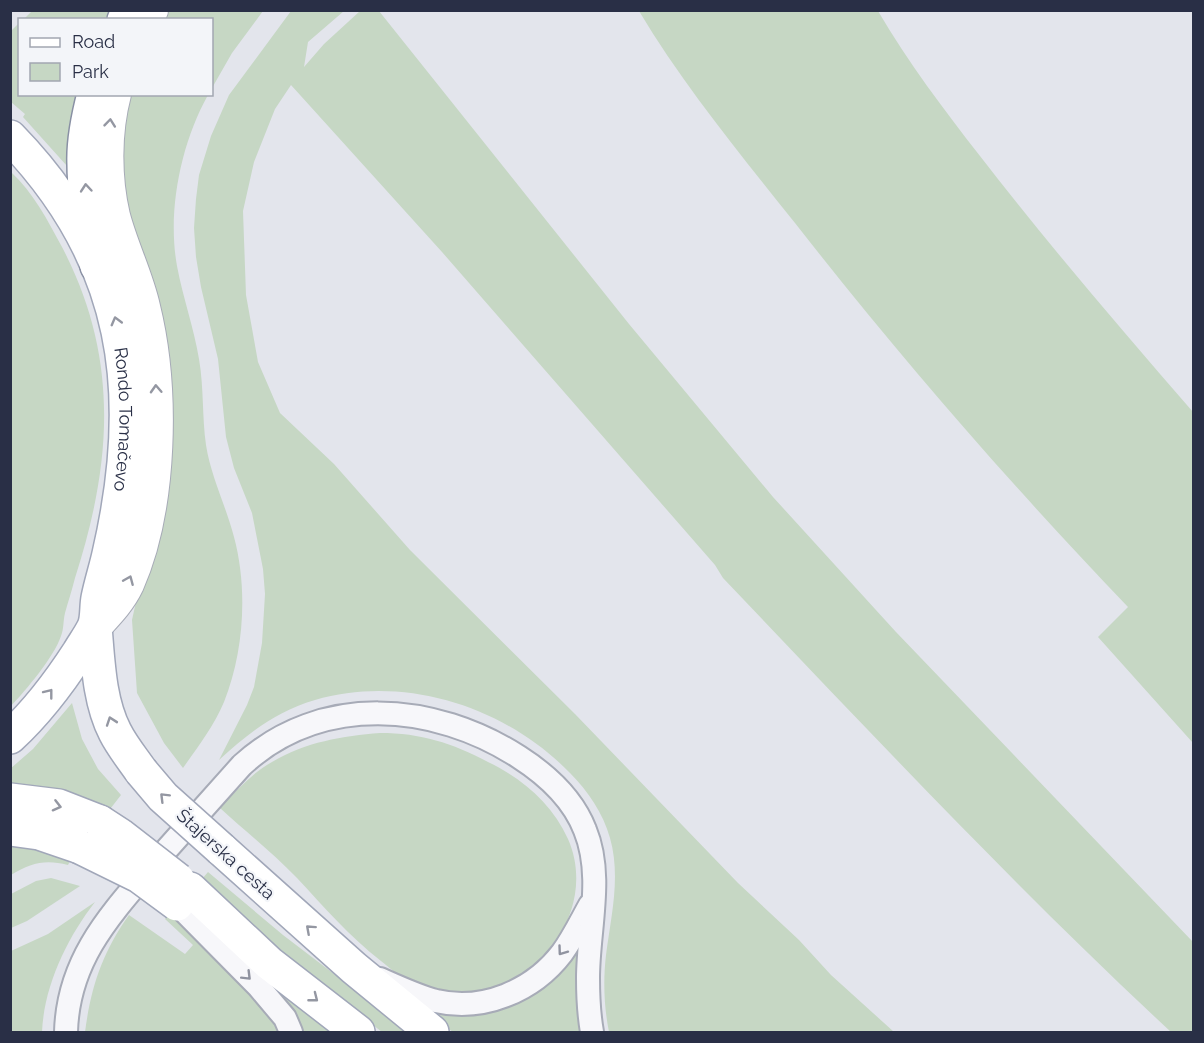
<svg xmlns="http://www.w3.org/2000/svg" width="1204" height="1043" font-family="Raleway,sans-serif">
  <rect width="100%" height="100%" fill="#e3e5ec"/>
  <!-- green -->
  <g fill="#c6d7c4">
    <path d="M32,11H116L111,19L23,20Z"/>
    <path d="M166,11H263L232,53L212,88V20H161Z"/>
    <path d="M291,11H344L308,42L304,67L324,44L360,11H379L629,324L773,497L896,632L1193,942V1032H1171C1015,887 870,732 723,578L715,565L442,252L291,85L275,109L254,162L243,211L246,295L258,362L280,413L334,464L410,550L575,714L738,883L799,940L831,975L894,1032H609C604,1007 603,981 606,955C611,916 621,877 610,838C603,813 588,791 570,773C506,707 405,674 315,700C275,712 250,732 219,760L247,705L254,687L262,643L265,594L263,569L252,513L234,468L226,437L218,359L201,287L196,257L194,228L196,199L199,175L211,136L229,95Z"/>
    <path d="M639,11H878C908,62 944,110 980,156C1048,244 1120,328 1193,412V743L1098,637L1128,607C1011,485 899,356 795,223C740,154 684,86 639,11Z"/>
    <path d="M19,23L20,94L82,95L70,166H67L23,117L25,114L11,102L10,32Z"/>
    <path d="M127,95H208C181,143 167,211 177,266C183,298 194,328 199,359C204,388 202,417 206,445C211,477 226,506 234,537C248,589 244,652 224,702C214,726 197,748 183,768L164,743L137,693L132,620L158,502L137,254L117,152Z"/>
    <path d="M11,172C33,192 48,221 62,247C120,358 112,463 75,578C72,590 68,602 65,613C63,621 64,629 61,636C54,657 26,690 11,706Z"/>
    <path d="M72,703L82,739L98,769L121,795L107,813L11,789L10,769L33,749Z"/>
    <path d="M380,733C421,733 452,743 488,762C523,779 552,804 568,839C596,902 549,977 485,990C462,995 437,994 414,984C402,979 391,969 381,961C349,936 324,907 297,878C273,853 245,831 220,808C236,791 252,773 272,762C305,742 343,736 380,733Z"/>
    <path d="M11,845L27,846L71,859L68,865C45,859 31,863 11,875Z"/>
    <path d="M208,872L283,935L410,1032H382L196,886Z"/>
    <path d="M51,878L80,886L27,921L11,928V894L36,881Z"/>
    <path d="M95,902C67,938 44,986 42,1032H11V951L48,934Z"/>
    <path d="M169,914C207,947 256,988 281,1032H85C91,987 102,953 129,915L185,954L193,945L165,919Z"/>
    <path d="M577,951L579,952L582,1032H453L432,1017V1012L450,1014Z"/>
    <path d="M277,988L338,1032H304Z"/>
  </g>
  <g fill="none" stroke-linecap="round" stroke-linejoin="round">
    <defs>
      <g id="street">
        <path d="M177,904L258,986L285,1018L291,1032"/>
        <path d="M380,979C398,987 417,996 436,1001C483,1012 533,991 562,953C573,938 581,921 590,905"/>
        <path d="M66,1032C68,957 113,912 159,858C187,827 214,796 242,765C321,693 434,702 519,757C547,775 573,799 585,830C604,876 588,930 588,978C588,996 589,1015 592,1032"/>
      </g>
      <g id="secondary">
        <path d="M147,20L152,10"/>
        <path d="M95,627C107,614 120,601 128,584C162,507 164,388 144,307C137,276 122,247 114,216C105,178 105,132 115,94"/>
      </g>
      <g id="primary">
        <path id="s1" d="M10,137C129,259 146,394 109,554C106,568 101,583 98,598C96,608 98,620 93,629C89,637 83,645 79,652C59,683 37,712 10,737"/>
        <path d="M95,627C98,661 99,701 115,732C122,746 132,758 141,771"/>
        <path d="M10,800L59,806L100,822"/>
        <path d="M10,829L39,833L80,847"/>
        <path d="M221,849L354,968L432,1032"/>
        <path d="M190,889L269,963L358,1032"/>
      </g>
      <g id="highway">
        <path d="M124,20L129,10"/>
        <path d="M94,94C88,117 83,141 84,164C84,198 92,233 97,266"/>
      </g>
    </defs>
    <!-- street casing -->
    <use href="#street" stroke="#a7abb7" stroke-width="26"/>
    <!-- secondary casing -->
    <use href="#secondary" stroke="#a7abb7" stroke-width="34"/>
    <!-- primary casing -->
    <use href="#primary" stroke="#a1a7b9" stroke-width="36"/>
    <!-- highway casing -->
    <use href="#highway" stroke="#8990a4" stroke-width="36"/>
    <!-- street -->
    <use href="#street" stroke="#f7f7fa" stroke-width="22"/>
    <!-- secondary -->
    <use href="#secondary" stroke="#fff" stroke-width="32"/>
    <!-- primary -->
    <use href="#primary" stroke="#fff" stroke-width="33"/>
    <!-- highway -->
    <use href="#highway" stroke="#fff" stroke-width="33"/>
    <defs>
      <g id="primary-bridge">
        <path d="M141,771L163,797L221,849"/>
        <path d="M100,822L120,835L178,880"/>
        <path d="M80,847L139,876L177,904"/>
      </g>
    </defs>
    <!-- primary-bridge casing -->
    <use href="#primary-bridge" stroke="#a1a7b9" stroke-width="36" stroke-linecap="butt"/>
    <!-- primary-bridge -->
    <use href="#primary-bridge" stroke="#fff" stroke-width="33"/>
  </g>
  <!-- one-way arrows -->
  <defs><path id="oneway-chevron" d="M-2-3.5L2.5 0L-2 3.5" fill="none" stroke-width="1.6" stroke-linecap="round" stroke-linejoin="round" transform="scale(1.5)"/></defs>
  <g stroke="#9497a2">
    <use href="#oneway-chevron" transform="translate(110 123) rotate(-84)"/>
    <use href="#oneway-chevron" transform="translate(86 188) rotate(-95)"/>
    <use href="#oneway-chevron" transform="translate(116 321) rotate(-105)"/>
    <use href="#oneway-chevron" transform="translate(156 389) rotate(-93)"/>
    <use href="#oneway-chevron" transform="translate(129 580) rotate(-67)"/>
    <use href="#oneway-chevron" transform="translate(49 693) rotate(-52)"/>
    <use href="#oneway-chevron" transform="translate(111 721) rotate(-109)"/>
    <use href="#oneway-chevron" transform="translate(164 797) rotate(-135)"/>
    <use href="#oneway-chevron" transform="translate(57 806) rotate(14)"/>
    <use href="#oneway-chevron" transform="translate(310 929) rotate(-138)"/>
    <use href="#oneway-chevron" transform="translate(314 998) rotate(38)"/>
  </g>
  <g stroke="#9093a0">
    <use href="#oneway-chevron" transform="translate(562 951) rotate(126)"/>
    <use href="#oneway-chevron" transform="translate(247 976) rotate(45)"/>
  </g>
  <g text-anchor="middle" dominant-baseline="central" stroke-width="4.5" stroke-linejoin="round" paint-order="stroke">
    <!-- street labels -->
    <g font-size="18" fill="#292f46" stroke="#f3f5f9">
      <text stroke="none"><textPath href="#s1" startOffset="314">Rondo Tomačevo</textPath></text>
      <text transform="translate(226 854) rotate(42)">Štajerska cesta</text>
    </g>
  </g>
  <!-- border -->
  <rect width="1204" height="1043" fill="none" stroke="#292f46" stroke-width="24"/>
  <!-- legend -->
  <rect x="18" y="18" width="195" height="78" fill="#f3f5f9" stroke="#a2a6b1" stroke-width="1.5"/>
  <rect x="30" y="38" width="30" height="9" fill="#ffffff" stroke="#a2a6b1" stroke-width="1.5"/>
  <text x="72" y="48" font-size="18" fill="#292f46">Road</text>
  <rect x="30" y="63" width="30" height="18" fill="#c6d7c4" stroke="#a2a6b1" stroke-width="1.5"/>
  <text x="72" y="78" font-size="18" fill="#292f46">Park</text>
</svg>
